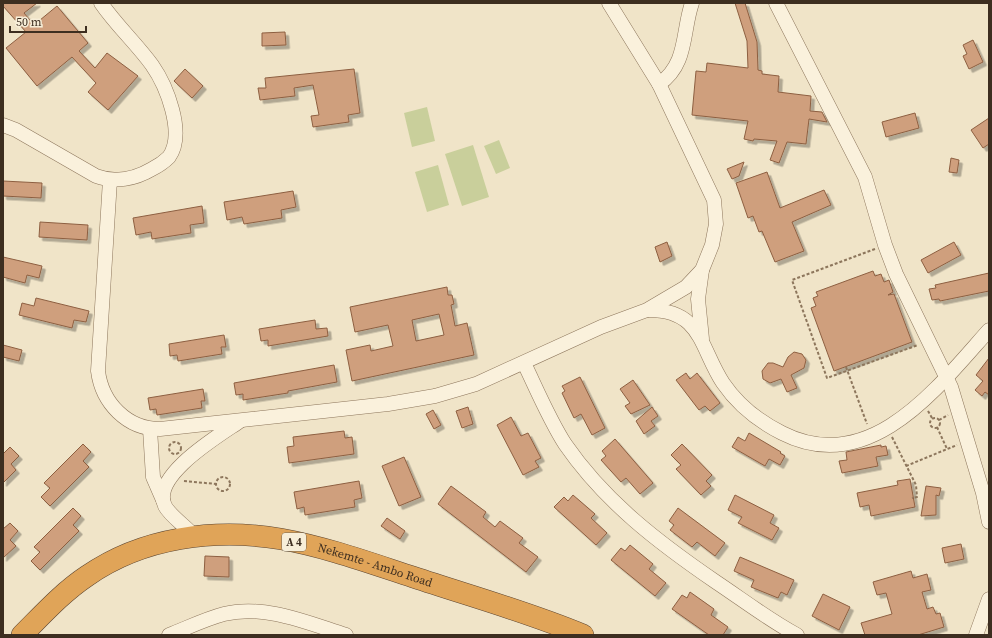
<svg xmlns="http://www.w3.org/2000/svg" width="992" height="638" font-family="'Source Serif 4',serif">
  <defs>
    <filter id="shadow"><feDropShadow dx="3.5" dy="3.5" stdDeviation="0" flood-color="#0004"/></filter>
  </defs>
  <rect width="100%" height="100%" fill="#f0e4c8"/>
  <!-- green -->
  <g fill="#c9cf9b">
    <path d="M427,107L435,141L412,147L404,113Z"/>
    <path d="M499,140L510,168L496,174L484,146Z"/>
    <path d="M473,145L489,197L462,206L445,154Z"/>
    <path d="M438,165L449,205L427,212L415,172Z"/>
  </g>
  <!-- building -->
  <g fill="#cf9f7d" stroke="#8d5f41" fill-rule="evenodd" filter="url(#shadow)">
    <path d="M3,3H37L24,13L34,25L57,6L88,43L79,51L95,68L107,53L138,76L108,110L88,92L96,83L72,57L37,86L6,48L26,32L3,6Z"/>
    <path d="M735,3H745L757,42L758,70L762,71V74L779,76L778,92L811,96L810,111L822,112L827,122L809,119L806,144L787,142L779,163L770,160L777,141L754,139L753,141L744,139L748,121L692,115L696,71L706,72L707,63L748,68L747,41Z"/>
    <path d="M285,32L286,45L262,46V33Z"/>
    <path d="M973,40L983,62L969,69L963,56L967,54L963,45Z"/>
    <path d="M185,69L203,86L192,98L174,81Z"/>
    <path d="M354,69L360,113L348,115L349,122L313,127L311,116L319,115L313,85L294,88L295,96L260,100L258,88H266L265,78Z"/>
    <path d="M915,113L919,128L886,137L882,122Z"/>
    <path d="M989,118V144L983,148L971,130Z"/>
    <path d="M951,158L959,160L957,173L949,172Z"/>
    <path d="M744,162L739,176L732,179L727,169Z"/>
    <path d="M767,172L780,208L824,190L831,205L792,222L804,251L775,262L762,231L759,232L753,216L748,218L736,183Z"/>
    <path d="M3,181L42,183L41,198L3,196Z"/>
    <path d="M293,191L296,207L281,210L282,218L244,224L242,217L227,220L224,202Z"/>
    <path d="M202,206L204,223L190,225L191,233L152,239L151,232L136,235L133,218Z"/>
    <path d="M40,222L88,225L87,240L39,237Z"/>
    <path d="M667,242L672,256L660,262L655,247Z"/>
    <path d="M954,242L961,255L928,273L921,260Z"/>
    <path d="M3,257L42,266L39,278L27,275L25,283L3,277Z"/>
    <path d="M873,271L875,276L881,274L884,282L889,280L893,292L888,295L894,294L912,342L834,371L811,308L816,306L813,298L818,296L816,292Z"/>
    <path d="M989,273V291L940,301L939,299L932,300L929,289L936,288L935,285Z"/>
    <path d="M447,287L448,295H452L454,304L451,305L455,326L467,323L474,355L352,381L346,350L370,345L371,351L393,346L388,325L355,332L350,307ZM439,314L444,335L416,341L412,320Z"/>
    <path d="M36,298L89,311L86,322L74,320L72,328L19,315L22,303L34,306Z"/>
    <path d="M315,320L316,329L327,328L328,336L268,346V340L261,341L259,329Z"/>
    <path d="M224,335L226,347H221L222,354L178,361L177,355L170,356L169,344Z"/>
    <path d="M3,345L22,350L19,361L3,357Z"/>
    <path d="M794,352L802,354L806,360L804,368L791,375L797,388L787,392L781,379L770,383L763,379L762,371L768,363H773L783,367L788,357Z"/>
    <path d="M989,358V395L985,392L982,396L975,390L983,381L976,375Z"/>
    <path d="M334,365L337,382L288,391V393L243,400V394L236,395L234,383Z"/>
    <path d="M686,373L690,379L697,373L720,403L710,411L705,406L699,410L676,380Z"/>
    <path d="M580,377L605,428L592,435L581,414L574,418L562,393L565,391L562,386Z"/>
    <path d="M633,380L650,405L631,414L625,406L630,403L620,389Z"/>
    <path d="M203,389L205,401H201L202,408L157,415L156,409L150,410L148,398Z"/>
    <path d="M468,407L473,424L462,428L456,411Z"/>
    <path d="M652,407L658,416L651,421L655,426L644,434L636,421Z"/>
    <path d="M433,410L441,425L434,429L426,414Z"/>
    <path d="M511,417L521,436L528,433L541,458L535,461L539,467L523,475L497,425Z"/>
    <path d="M344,431L345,438L352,437L354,454L289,463L287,447L294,446L293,437Z"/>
    <path d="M749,433L781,452L780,453L785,456L780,465L769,459L765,466L732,447L738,437L745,441Z"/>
    <path d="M615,439L653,483L640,494L626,478L621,482L601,460L606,456L602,451Z"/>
    <path d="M83,444L91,452L83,461L89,467L50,506L41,497L50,488L44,483Z"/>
    <path d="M682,444L712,475L706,481L711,486L701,495L676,469L681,465L671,455Z"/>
    <path d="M881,445V447L886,446L888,455L876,457L878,466L842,473L839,461L847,460L846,452Z"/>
    <path d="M10,447L19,456L11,464L16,470L3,483V454Z"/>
    <path d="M404,457L421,497L399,506L382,466Z"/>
    <path d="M910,479L915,507L871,516L869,505L860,507L857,493L898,485L897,481Z"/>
    <path d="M359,481L362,498L354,500L355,507L305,515L304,507L297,509L294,492Z"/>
    <path d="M451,486L486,512L483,517L495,527L500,521L523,538L519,543L538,557L526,572L438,504Z"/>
    <path d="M926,486L941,488L939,496L936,495V515L921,516Z"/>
    <path d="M573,495L595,514L591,518L607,533L596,545L554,507L564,497L568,501Z"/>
    <path d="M735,495L774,515L770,523L779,528L772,540L738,523L742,517L728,510Z"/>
    <path d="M73,508L81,516L73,525L79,531L40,570L31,561L40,552L34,547Z"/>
    <path d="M678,508L725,543L715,556L697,542L692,547L670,530L674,525L669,521Z"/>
    <path d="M387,518L405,531L400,539L381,526Z"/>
    <path d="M10,523L18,531L10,540L16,546L3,558V529Z"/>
    <path d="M961,544L964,559L945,563L942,548Z"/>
    <path d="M630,545L653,564L649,569L666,583L655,596L611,560L621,548L625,551Z"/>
    <path d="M205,556L229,557V577L204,576Z"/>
    <path d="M740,557L794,580L787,595L781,592L778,598L751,587L754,580L734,571Z"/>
    <path d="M911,571L913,578L927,574L931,590L922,592L927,609L933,607L936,614L940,613L944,627L918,635H865L861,623L892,614L886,593L877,595L873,582Z"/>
    <path d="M690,592L714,609L711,615L728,627L723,635H709L672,609L682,595L687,598Z"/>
    <path d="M823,594L850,607L839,630L812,616Z"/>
  </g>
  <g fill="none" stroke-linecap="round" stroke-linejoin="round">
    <defs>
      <g id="minor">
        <path d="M776,3L865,177L885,245L896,274L951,387L983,493L989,522"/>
        <path d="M659,84C688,64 682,32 692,3"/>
        <path d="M3,125L16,130L96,176C115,183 135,179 152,169C158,166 164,162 169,157C186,133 166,85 152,65C136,43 116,25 101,3"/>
        <path d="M110,180L98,371C102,403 127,429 160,429L388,404L435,396L476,384L601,327L647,310L686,287L702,270L712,245L716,224L714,200L659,84L609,3"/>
        <path d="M649,310C702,310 700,348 723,383C738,405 758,421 782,433C870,478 938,387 989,330"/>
        <path d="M702,339L698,299L702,270"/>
        <path d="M524,363C537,390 549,419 565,444C605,502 659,543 716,582C743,600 769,620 797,635"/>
        <path d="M150,429L153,477L163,500"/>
        <path d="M195,537C187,527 170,516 165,506C150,476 220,435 240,421"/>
        <path d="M169,635C187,628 205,619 224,614C265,604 308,623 346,635"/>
        <path d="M976,635L989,599"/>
      </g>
      <g id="highway">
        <path id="s1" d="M22,635C43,614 63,592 87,576C143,537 215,528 281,539C326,547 370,563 413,577C470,596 528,612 583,635"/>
      </g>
    </defs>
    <!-- minor casing -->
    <use href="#minor" stroke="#8d765c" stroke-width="15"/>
    <!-- highway casing -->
    <use href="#highway" stroke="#5b4430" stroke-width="22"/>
    <!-- path -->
    <g stroke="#8d765c" stroke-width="2" stroke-dasharray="3 2" stroke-linecap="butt">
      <path d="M875,249L792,280L827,378L918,345"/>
      <path d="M846,367L867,424"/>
      <path d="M928,411L932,418"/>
      <circle cx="935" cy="423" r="5"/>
      <path d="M939,420L948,415"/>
      <path d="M937,427L947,449"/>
      <path d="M892,437L916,485L917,497L912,498"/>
      <circle cx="175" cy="448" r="6"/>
      <path d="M906,466L957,445"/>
      <circle cx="223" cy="484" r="7"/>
      <path d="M184,481L216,484"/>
    </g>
    <!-- minor -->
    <use href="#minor" stroke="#faf1dc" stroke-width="14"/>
    <!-- highway -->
    <use href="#highway" stroke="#e0a458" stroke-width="21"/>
  </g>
  <g text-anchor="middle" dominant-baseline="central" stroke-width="3.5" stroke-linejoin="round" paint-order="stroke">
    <!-- shield labels -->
    <rect fill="#f7eed8" stroke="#756857" stroke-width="1" x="282" y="533" width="24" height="18" rx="3"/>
    <g font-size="11" font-weight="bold" fill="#3d2e20">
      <text x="294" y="542">A 4</text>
    </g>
    <!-- street labels -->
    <g font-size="12" fill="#3d2e20" stroke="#f7eed8">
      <text stroke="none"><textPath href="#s1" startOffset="388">Nekemte - Ambo Road</textPath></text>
    </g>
  </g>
  <!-- border -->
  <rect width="992" height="638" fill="none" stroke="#3d2e20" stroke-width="8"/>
  <!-- scale -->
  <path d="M10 26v6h76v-6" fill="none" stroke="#3d2e20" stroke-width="2"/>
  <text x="16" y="26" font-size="12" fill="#3d2e20" stroke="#f7eed8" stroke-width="3" paint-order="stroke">50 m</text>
</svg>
